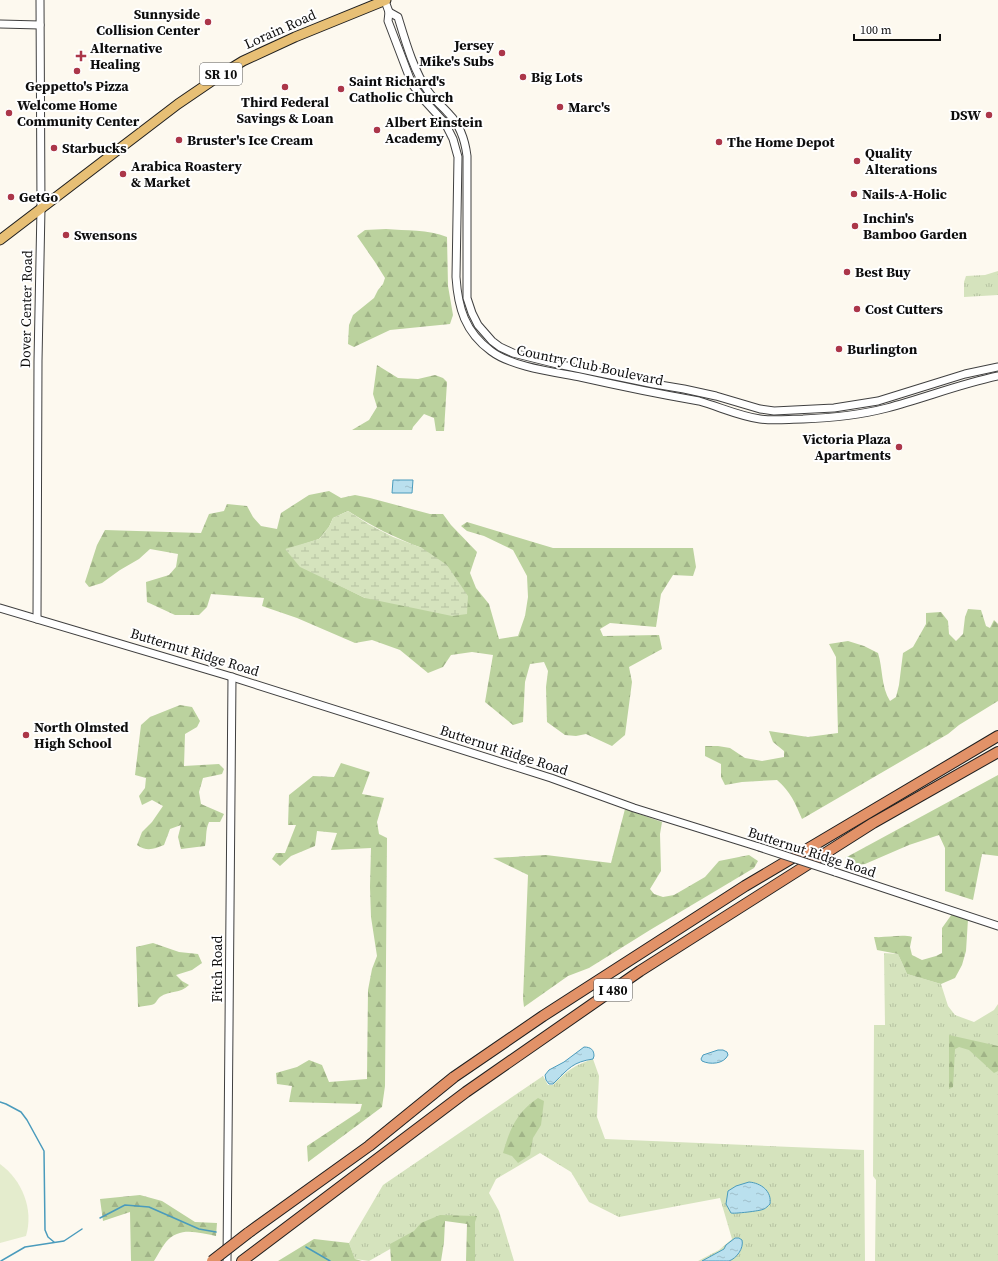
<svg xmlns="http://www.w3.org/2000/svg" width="998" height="1261" font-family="'Source Serif 4',serif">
  <defs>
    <pattern id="grass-tufts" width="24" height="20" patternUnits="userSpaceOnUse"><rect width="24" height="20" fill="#d5e3bd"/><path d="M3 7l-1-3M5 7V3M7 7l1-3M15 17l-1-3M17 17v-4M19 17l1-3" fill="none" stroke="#b6c2a1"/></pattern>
    <pattern id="forest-firs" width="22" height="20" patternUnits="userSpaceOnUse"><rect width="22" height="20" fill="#bbd29e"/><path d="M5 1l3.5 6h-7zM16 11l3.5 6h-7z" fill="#a0b387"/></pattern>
    <pattern id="wetland-marsh" width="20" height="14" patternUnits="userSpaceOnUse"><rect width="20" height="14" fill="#d5e3bd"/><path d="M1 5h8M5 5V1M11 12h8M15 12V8" fill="none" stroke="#b6c2a1"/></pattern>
    <pattern id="water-ripples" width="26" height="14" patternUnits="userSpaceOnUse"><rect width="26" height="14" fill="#bae0ee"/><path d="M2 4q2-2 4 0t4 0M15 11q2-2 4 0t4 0" fill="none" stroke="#9fbfcb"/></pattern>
  </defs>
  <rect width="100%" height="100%" fill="#fdf9ef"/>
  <!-- grass -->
  <g fill="url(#grass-tufts)">
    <path d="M998,271V297V295L964,297V282L966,276L985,275Z"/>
    <path d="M884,953L898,954L907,974L941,984L948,1006L955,1015L974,1022L994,1010L998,1004V1261H875L876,1180L873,1176L874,1025H885Z"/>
    <path d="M593,1059L599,1076L597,1117L605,1139L864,1150L865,1261H698L719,1250L732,1239L720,1198L619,1217L589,1202L571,1172L540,1153L496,1179L489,1193L499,1211L514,1261H475V1218L443,1219L369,1261L355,1259L349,1243L383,1185L543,1076L548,1085H553C568,1070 573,1066 593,1059Z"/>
  </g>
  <!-- forest -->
  <g fill="url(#forest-firs)" fill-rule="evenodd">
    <path d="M386,229C406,231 428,229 447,237L448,286L453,315L450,324L390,330L354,347L348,344L349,325L353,315L374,298L378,290L383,284L385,278L375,262L357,236L365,230Z"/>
    <path d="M377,365L398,378L418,379L435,375L443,378L447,382L444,431H436L434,418L424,414L413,427L412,430H352L369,420L377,407L373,394Z"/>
    <path d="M329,491L341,498L355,495L370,498L430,514H443L451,525L477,552L470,573L476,588L489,604L499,639L518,636L525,616L528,597L527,576L513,550L484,536L467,531L461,526L467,522L553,548H693L696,567L693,576L673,575L661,594L656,627L610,623L600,629L603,636L659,635L662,649L629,667L632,682L625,735L612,746L586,734L576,736L565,735L547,722L546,687L548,671L544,662L530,664L525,682L523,722L513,725L485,702L493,655L472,652L451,655L443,667L428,673L400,650L372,640L355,643L297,618L262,606L264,598L211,594L207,607L199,615H175L147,602L146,582L169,575L176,567L178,554L150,549L139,559L120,570L102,583L89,587L85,582L97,545L105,530L201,533L209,514L224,511L227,504L247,506L253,517L261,526L277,529L281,513L309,495ZM348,511C372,526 395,538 422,548L365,598L333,582L286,550L319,539L329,527L333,518Z"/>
    <path d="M968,609L981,610L986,626L990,628L994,620L998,624V701L959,725L948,734L802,819C795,803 791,792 777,780L742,782L725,785L721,777V764L705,756V746H718L730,748L745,758L762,761L784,757V751L773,742L769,731L808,737L838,733L836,657L829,644L848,641L864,646L878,653C883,669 881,687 890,701L896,697L899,685L903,653L913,647L926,624V613L941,612L948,621L949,634L956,641L963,634L965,617Z"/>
    <path d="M180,705L192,707L200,721L197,727L185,734L184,766L219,764L224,769L222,774L203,778L199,792L201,804L224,814L220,822H209C205,831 207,837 205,846L181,849L178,837L181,825L170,829L164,845C154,849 147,852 137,845L142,832L152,822L163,806L152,800L142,805L139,796L145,788L146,778L135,775L141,725L150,717Z"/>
    <path d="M341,763L370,772L362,794L384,798L377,822L379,834L387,838L385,1086L382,1107L308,1162L307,1146L360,1111L362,1104L289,1102L292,1086L277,1084L276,1073L297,1067L309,1060L322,1065L329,1082L367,1079L368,990L372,969L377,956L371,917L370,887L371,848L331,850L337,833L317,831L315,846L291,856L280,866L272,859L276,853H285L296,825H288L289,795L313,776L334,777Z"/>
    <path d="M998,775V856L982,854L973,900L945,891V848L939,835L909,845L865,864L852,865L845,858Z"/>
    <path d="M625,809L662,822L660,834L661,871L650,889L654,894L663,897L674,895L705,877L719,861L749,855L758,861L754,868L650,930L589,968L568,976L524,1007L523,999L528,875L493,858L546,855L611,863Z"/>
    <path d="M952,914L968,919L966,951L962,965L955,978L941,984L907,974L898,954L877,950L874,937C886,938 902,934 912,937L910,947L912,955L922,960L936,956L942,953V928Z"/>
    <path d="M153,943L179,952L198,954L202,963L192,970L176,975L182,981L189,985C180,994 170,990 160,997C156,1000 157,1004 151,1005C147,1006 142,1006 138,1007L136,947Z"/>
    <path d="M949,1035L998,1046V1071L994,1073L969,1050L959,1047L955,1049L953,1087L949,1089Z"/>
    <path d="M538,1098L544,1101L541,1125L533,1138L530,1155L518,1163L512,1156L503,1153C510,1129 516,1113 538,1098Z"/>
    <path d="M140,1195L162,1201L195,1222L217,1223L216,1236C198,1233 180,1226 166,1242C161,1248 158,1255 154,1261H131L130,1212L103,1221L100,1199Z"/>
    <path d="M440,1215L477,1216L475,1222V1261H466L467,1224L445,1221L444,1242L441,1261H391L390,1244L414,1231L421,1223Z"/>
    <path d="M314,1239L349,1243L355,1259L362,1261H278Z"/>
  </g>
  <!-- wetland -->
  <path fill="url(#wetland-marsh)" d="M348,511L368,524L393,537L422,548L447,565L468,596L467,614L452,616L365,598L300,567L285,549L319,539L329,527L333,518Z"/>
  <!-- pitch -->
  <path fill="#e4eccd" d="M0,1164C22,1180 34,1209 26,1236L0,1243Z"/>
  <!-- water -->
  <g fill="url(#water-ripples)" stroke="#4a9bbc">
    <path d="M393,480H413L412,493H392Z"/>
    <path d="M584,1047C591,1047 594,1050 594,1056L593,1059C573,1062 569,1068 555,1082L553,1084H549L546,1080L545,1075L549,1070L564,1062Z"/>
    <path d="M718,1050H723L727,1052L728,1055C724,1064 710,1065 702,1061L701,1059L703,1055Z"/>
    <path d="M749,1182C761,1183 772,1191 770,1204C768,1206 766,1208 764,1209C761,1211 733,1214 731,1213L726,1204L728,1191L736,1186Z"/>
    <path d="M735,1238H739L742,1240C744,1248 737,1258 729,1261C723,1261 709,1261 702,1261L724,1249L726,1245Z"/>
  </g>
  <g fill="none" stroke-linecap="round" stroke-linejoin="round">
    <!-- stream -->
    <g stroke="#4a9bbc" stroke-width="1.5">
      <path d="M0,1102L6,1104L21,1112L27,1120L44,1151L45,1230L48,1237L54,1242"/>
      <path d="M100,1218L125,1205L149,1207L199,1229L216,1232"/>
      <path d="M306,1247L330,1261"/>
      <path d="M1,1261L25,1247L64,1241L82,1229"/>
    </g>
    <defs>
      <g id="tertiary">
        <path d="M385,1L389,12L388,21L412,84L424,100L445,123L453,139L458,157L456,277C458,308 465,332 491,351C512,367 554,372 580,377C620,386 659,394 699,401C720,407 739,416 760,419C774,421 789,419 803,419C831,418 860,415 887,408C925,398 960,384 998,376"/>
        <path d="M389,12L398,17C405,40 414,72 428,91C434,100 442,106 449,114C460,125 465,140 467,156V298L472,313L478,325L492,341L500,347L513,353L557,364L654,384L684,389L716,396L760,409L774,411L834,408L878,401L965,374L998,367"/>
        <path d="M0,24L40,25"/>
        <path d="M0,608L232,677L551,778L634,808L759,847"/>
        <path d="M37,619L38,361L41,208L40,0"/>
        <path d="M835,872L998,926"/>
        <path d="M227,1261L232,677"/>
      </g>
      <path id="primary" d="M0,240L178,104L225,72L243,61L295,37L386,0"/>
      <g id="motorway">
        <path d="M248,1233L369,1146L454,1077L543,1016L745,886L998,736"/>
        <path d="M242,1261L466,1092L640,971L873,823L998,752"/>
      </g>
    </defs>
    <!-- tertiary casing -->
    <use href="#tertiary" stroke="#404040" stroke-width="9"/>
    <!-- primary casing -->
    <use href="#primary" stroke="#1e1e1e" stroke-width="11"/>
    <!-- motorway casing -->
    <use href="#motorway" stroke="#1e1e1e" stroke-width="12"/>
    <!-- tertiary -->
    <use href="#tertiary" stroke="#fff" stroke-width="7"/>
    <!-- primary -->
    <use href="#primary" stroke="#e7bf75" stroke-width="9"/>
    <!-- motorway -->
    <use href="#motorway" stroke="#e29268" stroke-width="10"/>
    <defs>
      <path id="tertiary-bridge" d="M759,847L835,872"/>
      <path id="motorway-bridge" d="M212,1261L248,1233"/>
    </defs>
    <!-- tertiary-bridge casing -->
    <use href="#tertiary-bridge" stroke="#404040" stroke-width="9" stroke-linecap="butt"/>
    <!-- motorway-bridge casing -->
    <use href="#motorway-bridge" stroke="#1e1e1e" stroke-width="12" stroke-linecap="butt"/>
    <!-- tertiary-bridge -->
    <use href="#tertiary-bridge" stroke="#fff" stroke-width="7"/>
    <!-- motorway-bridge -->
    <use href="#motorway-bridge" stroke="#e29268" stroke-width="10"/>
  </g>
  <!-- markers -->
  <g fill="#ab3649" stroke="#fff" stroke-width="1.5">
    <circle cx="208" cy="22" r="4"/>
    <circle cx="502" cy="53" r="4"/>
    <path d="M79 50h4v4h4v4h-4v4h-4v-4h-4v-4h4z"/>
    <circle cx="77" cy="71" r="4"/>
    <circle cx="523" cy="77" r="4"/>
    <circle cx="285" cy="87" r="4"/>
    <circle cx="341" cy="89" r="4"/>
    <circle cx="560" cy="107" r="4"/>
    <circle cx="9" cy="113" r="4"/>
    <circle cx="989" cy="115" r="4"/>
    <circle cx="377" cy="130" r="4"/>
    <circle cx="179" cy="140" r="4"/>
    <circle cx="719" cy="142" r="4"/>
    <circle cx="54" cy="148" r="4"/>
    <circle cx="857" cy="161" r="4"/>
    <circle cx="123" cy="174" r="4"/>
    <circle cx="854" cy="194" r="4"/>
    <circle cx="11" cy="197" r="4"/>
    <circle cx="855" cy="226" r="4"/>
    <circle cx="66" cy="235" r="4"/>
    <circle cx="847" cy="272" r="4"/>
    <circle cx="857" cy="309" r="4"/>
    <circle cx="839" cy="349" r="4"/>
    <circle cx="899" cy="447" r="4"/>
    <circle cx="26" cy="735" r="4"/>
  </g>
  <g text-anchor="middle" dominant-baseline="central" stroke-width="4" stroke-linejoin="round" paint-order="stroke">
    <!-- shield labels -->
    <g fill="#fff" stroke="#565656" stroke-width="1">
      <rect x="200" y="63" width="42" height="22" rx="3"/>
      <rect x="594" y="979" width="38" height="22" rx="3"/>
    </g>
    <g font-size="13" font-weight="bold" fill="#0d0d0d">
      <text x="221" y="74">SR 10</text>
      <text x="613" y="990">I 480</text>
    </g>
    <!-- poi labels -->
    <g font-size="14" font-weight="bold" fill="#0d0d0d" stroke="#fff" text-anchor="start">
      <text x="200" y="14" text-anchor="end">Sunnyside<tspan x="200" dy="16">Collision Center</tspan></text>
      <text x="494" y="45" text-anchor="end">Jersey<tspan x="494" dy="16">Mike's Subs</tspan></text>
      <text x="90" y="48">Alternative<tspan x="90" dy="16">Healing</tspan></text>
      <text x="531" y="77">Big Lots</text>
      <text x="349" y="81">Saint Richard's<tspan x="349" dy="16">Catholic Church</tspan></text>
      <text x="77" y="86" text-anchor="middle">Geppetto's Pizza</text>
      <text x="285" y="102" text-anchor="middle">Third Federal<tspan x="285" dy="16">Savings &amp; Loan</tspan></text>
      <text x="17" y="105">Welcome Home<tspan x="17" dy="16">Community Center</tspan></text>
      <text x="568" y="107">Marc's</text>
      <text x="981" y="115" text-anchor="end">DSW</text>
      <text x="385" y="122">Albert Einstein<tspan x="385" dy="16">Academy</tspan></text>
      <text x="187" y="140">Bruster's Ice Cream</text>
      <text x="727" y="142">The Home Depot</text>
      <text x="62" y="148">Starbucks</text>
      <text x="865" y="153">Quality<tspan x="865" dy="16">Alterations</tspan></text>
      <text x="131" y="166">Arabica Roastery<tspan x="131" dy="16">&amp; Market</tspan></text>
      <text x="862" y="194">Nails-A-Holic</text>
      <text x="19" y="197">GetGo</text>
      <text x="863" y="218">Inchin's<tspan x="863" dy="16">Bamboo Garden</tspan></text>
      <text x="74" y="235">Swensons</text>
      <text x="855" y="272">Best Buy</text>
      <text x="865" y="309">Cost Cutters</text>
      <text x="847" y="349">Burlington</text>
      <text x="891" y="439" text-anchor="end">Victoria Plaza<tspan x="891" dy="16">Apartments</tspan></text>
      <text x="34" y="727">North Olmsted<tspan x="34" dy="16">High School</tspan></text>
    </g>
    <!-- street labels -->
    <g font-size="14" fill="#0d0d0d" stroke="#fff">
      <text transform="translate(280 29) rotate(-24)">Lorain Road</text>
      <text transform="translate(26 309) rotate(-89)">Dover Center Road</text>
      <text transform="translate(590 365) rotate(12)">Country Club Boulevard</text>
      <text transform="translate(195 652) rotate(17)">Butternut Ridge Road</text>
      <text transform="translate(504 750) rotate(18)">Butternut Ridge Road</text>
      <text transform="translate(812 852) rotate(18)">Butternut Ridge Road</text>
      <text transform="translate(217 969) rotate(-90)">Fitch Road</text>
    </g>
  </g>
  <!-- scale -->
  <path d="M854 34v6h86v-6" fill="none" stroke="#0d0d0d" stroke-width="2"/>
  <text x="860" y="34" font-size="12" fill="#0d0d0d" stroke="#ffffff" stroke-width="3" paint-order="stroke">100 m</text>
</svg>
